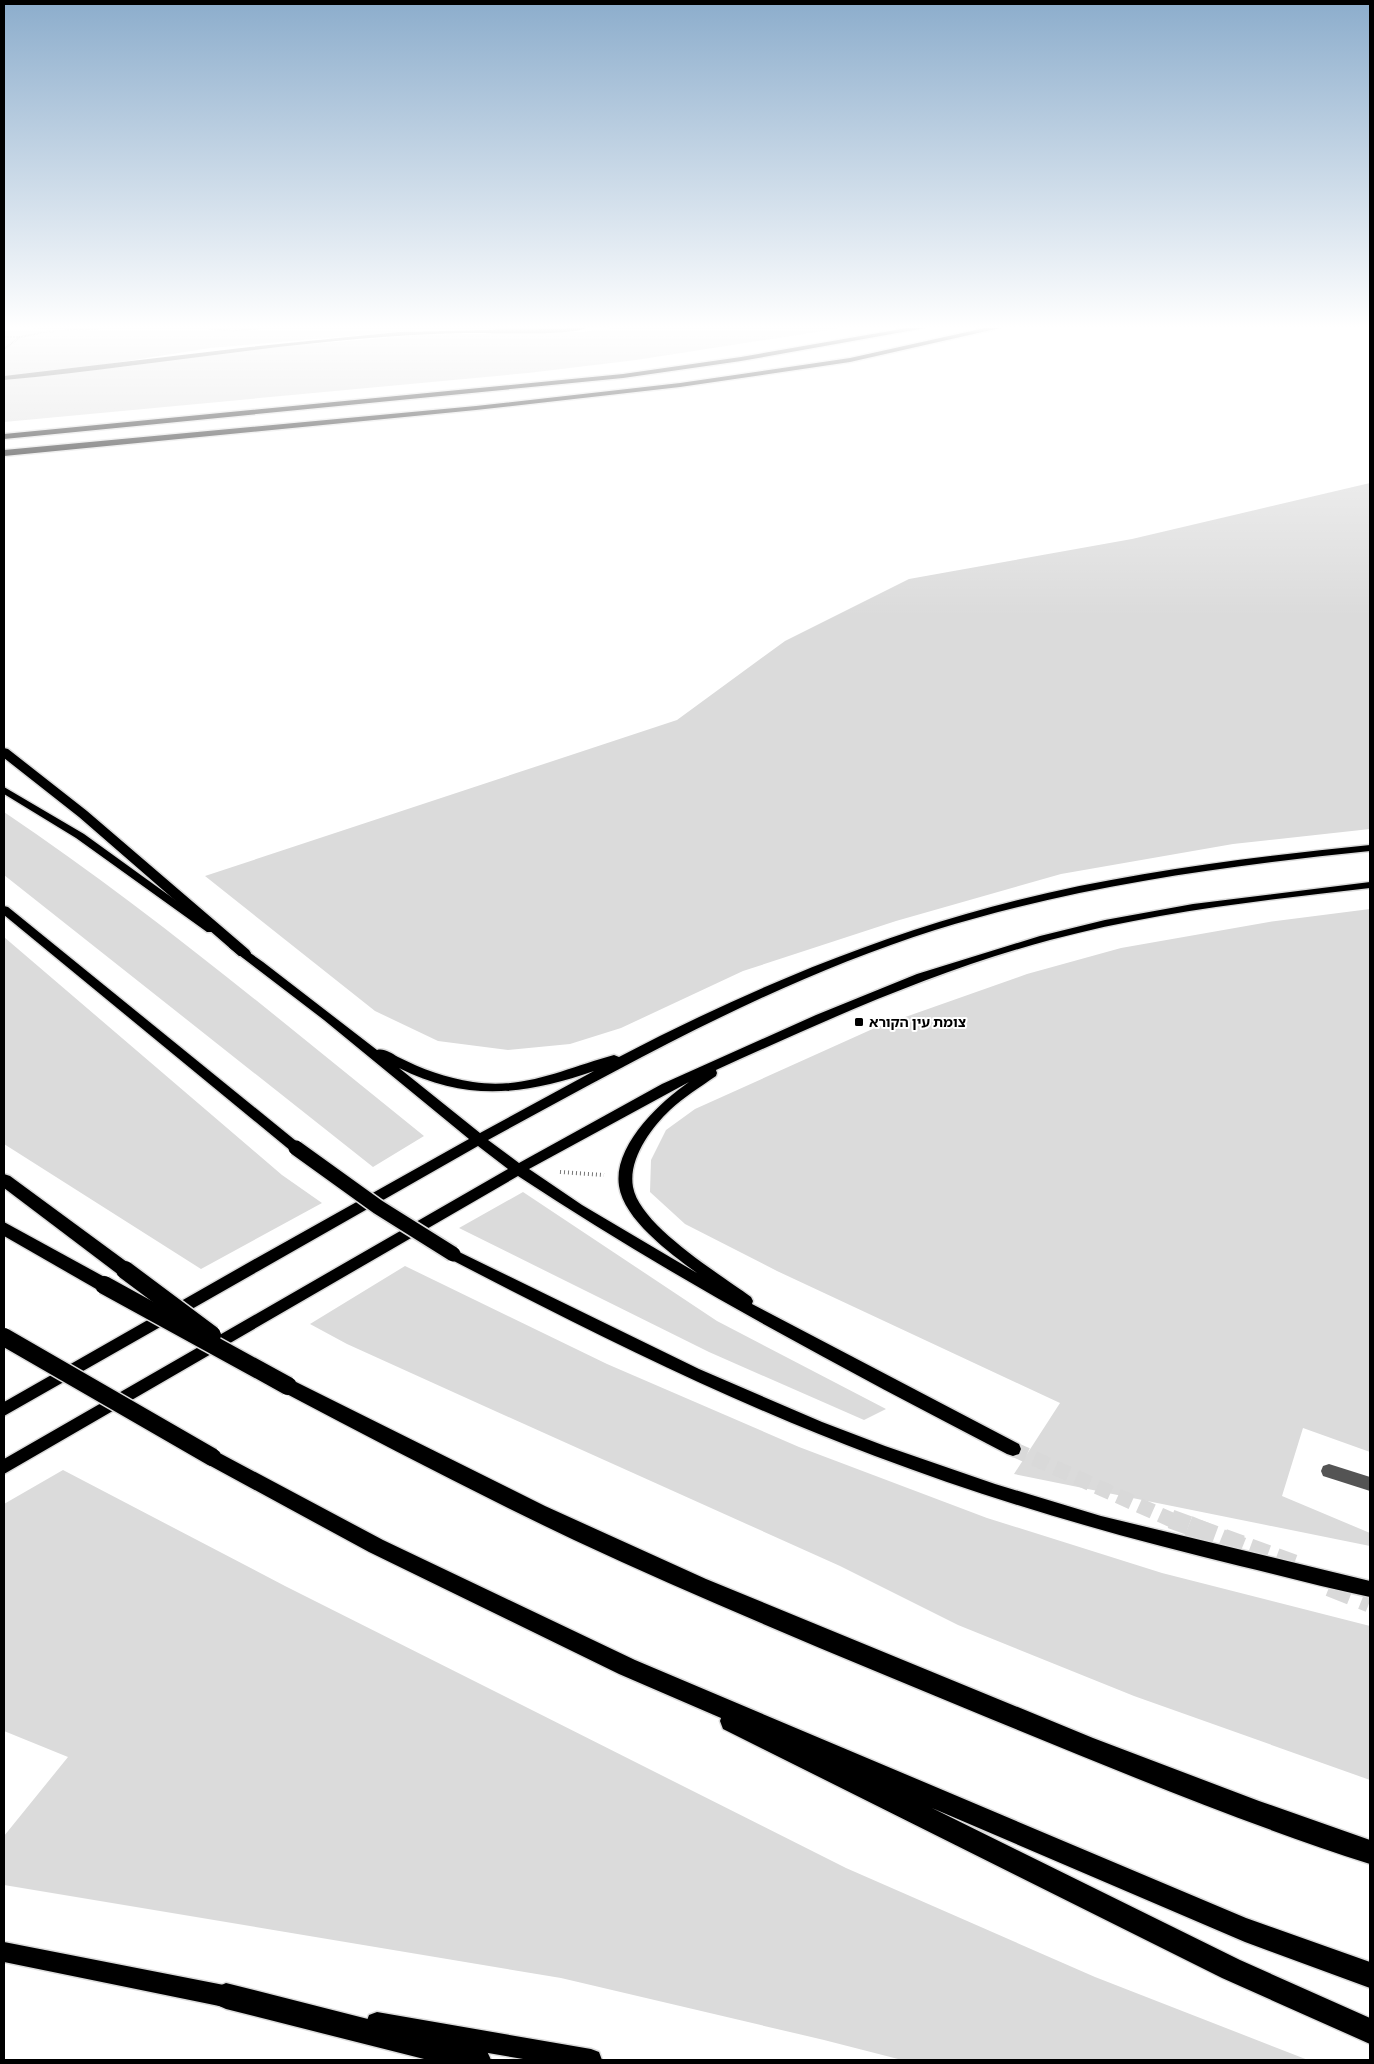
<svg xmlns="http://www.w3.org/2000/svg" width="1374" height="2064" font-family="'PT Sans Narrow','Noto Sans Hebrew',sans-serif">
  <rect width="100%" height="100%" fill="#fff"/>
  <!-- green -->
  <g fill="#dbdbdb">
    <path d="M40,328H561L540,330H419L210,348L70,370L4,377V331Z"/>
    <path d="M613,328H842L636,360L528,373L4,422V380L129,366L238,350L419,335L581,332Z"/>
    <path d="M1370,483V829L1233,844L1061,874L896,921L743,971L621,1028L570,1044L508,1050L438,1041L375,1011L205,876L677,720L785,641L909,579L1132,539Z"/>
    <path d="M4,812C151,911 286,1025 424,1136L373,1167L4,875Z"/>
    <path d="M1370,909V1452L1303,1428L1282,1496L1370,1533V1546L1014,1474L1060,1403L777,1271L685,1224L650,1192L651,1160L666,1130L695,1109L877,1027L1027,974L1121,948L1269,922Z"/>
    <path d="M4,937L282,1175L322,1203L201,1269L4,1144Z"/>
    <path d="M523,1192L717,1321L886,1409L864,1420L709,1352L459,1228Z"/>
    <path d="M405,1266L607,1364L799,1447L987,1518L1162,1573L1370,1626V1780L1134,1696L958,1625L840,1566L453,1392L347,1344L310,1324Z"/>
    <path d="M63,1470L285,1586L846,1868L1095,1977L1308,2060H902L824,2040L561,1978L4,1885V1836L68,1757L4,1731V1504Z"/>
  </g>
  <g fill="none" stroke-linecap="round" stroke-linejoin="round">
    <!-- major-tunnel-far1 -->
    <path stroke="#d9d9d9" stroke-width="15" stroke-dasharray="15 8" stroke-linecap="butt" d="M1013,1449L1174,1521"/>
    <!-- major-tunnel -->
    <path stroke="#d9d9d9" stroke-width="19" stroke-dasharray="19 9" stroke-linecap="butt" d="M1171,1519L1297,1565"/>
    <!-- highway-tunnel -->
    <g stroke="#d9d9d9" stroke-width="23" stroke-dasharray="23 12" stroke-linecap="butt">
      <path d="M1188,1527L1265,1558"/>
      <path d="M1330,1585L1370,1601"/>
    </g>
    <defs>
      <g id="major">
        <path d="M4,787L84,834L217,930L215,932H207L76,838L4,794Z"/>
        <path d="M1370,845V851C1223,866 1076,886 935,930C777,980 633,1061 488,1140L519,1163L662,1084L816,1015L917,974L1040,936L1105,920L1193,904L1370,882V888C1263,900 1154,912 1050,940C934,971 824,1021 716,1070L717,1073L716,1076C700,1087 684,1097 670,1110C651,1128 628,1159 633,1187C640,1226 720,1274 751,1297L753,1301L752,1304L1019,1444L1021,1449L1019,1454L1013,1456L1007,1454C840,1367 675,1280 518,1176L4,1474V1459L508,1169L478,1146L4,1416V1402L253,1260L469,1139L324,1020L231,949L229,947L231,945H239L263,962L377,1050C384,1048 391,1053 398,1057C422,1069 446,1078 473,1082C525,1090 566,1068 614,1055L619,1057C730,999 845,949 966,914C1097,876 1234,859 1370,845ZM399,1068C466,1102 525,1095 594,1071L480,1133ZM689,1082C659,1103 613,1146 619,1186C624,1220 671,1254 697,1273L582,1205L529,1169Z"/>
        <path d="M4,906L8,907L301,1145L303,1148L301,1151H291L4,915Z"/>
        <path d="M453,1249L699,1369L822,1422L885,1446L995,1484L1101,1516L1370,1581V1597C1327,1588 1283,1576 1240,1566C1116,1536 994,1501 875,1456C728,1401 587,1330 448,1258L446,1254L448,1250Z"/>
        <path d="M4,1942L229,1986L237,1989L240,1997L237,2005L229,2008L4,1962Z"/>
        <path d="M377,2012L591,2049L599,2052L602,2060H529L377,2034L369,2031L366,2023L369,2015Z"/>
      </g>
      <g id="highway">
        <path d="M907,328H925L741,361L623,378L4,439V434L623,374L741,357Z"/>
        <path d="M985,328H1000L850,362L680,387L476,410L4,456V450L476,406L680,383L850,358Z"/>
        <path d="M4,748L8,749L87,811L249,950L251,953L249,956H239L79,817L4,758Z"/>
        <path d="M4,1174L10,1176L131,1265L134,1270L131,1275L125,1277L119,1275L4,1188Z"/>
        <path d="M4,1222L110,1280L113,1285L110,1290L104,1292L98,1290L4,1236Z"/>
        <path d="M288,1378L545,1506L706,1579L1093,1738L1259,1801L1370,1840V1864C1242,1823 1116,1770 991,1719C851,1661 711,1604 574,1540C475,1493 378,1442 281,1391L279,1386L281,1381Z"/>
        <path d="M212,1449L383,1540L635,1660L1246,1918L1370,1962V1988L1245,1942L932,1808L1240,1960L1370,2018V2044L1222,1978L723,1729L720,1721L721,1718L619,1674L369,1552L205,1463L202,1457L205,1451Z"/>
        <path d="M226,1983L478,2047L487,2051L491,2060H428L226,2009L217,2005L213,1996L217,1987Z"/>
      </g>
    </defs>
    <!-- major casing -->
    <use href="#major" stroke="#dbdbdb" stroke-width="3"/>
    <!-- highway casing -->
    <use href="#highway" stroke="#dbdbdb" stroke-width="3"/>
    <!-- path-far1 -->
    <g stroke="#767676" stroke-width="2" stroke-dasharray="0.5 1" stroke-linecap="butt">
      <path d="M205,328L233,331L262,328"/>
      <path d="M4,337H20"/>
      <path d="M4,349L20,337L45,332L103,328"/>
    </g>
    <!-- path -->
    <path stroke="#767676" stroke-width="4" stroke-dasharray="1 3" stroke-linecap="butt" d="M560,1172L604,1175"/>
    <!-- minor -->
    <g fill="#545454" fill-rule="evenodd">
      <path d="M586,328C572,336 488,333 466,333C311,336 158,366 4,380V376L250,347L398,332Z"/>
      <path d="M1329,1464L1370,1477V1491L1323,1476L1321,1471L1323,1466Z"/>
    </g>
    <!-- major -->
    <use href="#major" fill="#000" fill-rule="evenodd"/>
    <!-- highway -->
    <use href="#highway" fill="#000" fill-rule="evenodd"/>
    <defs>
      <path id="major-bridge" d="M296,1148L378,1207L453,1254"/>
      <g id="highway-bridge">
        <path d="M125,1270L212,1335"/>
        <path d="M104,1285L288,1386"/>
        <path d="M4,1337L212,1457"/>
      </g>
    </defs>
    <!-- major-bridge casing -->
    <use href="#major-bridge" stroke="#dbdbdb" stroke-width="18" stroke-linecap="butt"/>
    <!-- highway-bridge casing -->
    <use href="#highway-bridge" stroke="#dbdbdb" stroke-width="21" stroke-linecap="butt"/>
    <!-- major-bridge -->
    <use href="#major-bridge" stroke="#000" stroke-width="15"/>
    <!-- highway-bridge -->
    <use href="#highway-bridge" stroke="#000" stroke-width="18"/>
  </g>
  <!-- sky -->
  <linearGradient id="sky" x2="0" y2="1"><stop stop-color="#8cadcc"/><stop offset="0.53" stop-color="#fff"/><stop offset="1" stop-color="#fff" stop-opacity="0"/></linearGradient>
  <rect width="1374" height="617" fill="url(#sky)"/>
  <!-- markers -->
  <rect fill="#000" stroke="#fff" stroke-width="2" x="854" y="1017" width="10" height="10" rx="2.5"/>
  <g text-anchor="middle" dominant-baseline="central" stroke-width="4" stroke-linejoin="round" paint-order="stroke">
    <!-- poi labels -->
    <g font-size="14" font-weight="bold" fill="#000" stroke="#fff" text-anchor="start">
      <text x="869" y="1022">צומת עין הקורא</text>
    </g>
  </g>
  <!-- border -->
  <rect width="1374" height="2064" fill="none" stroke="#000000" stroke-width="10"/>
</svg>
